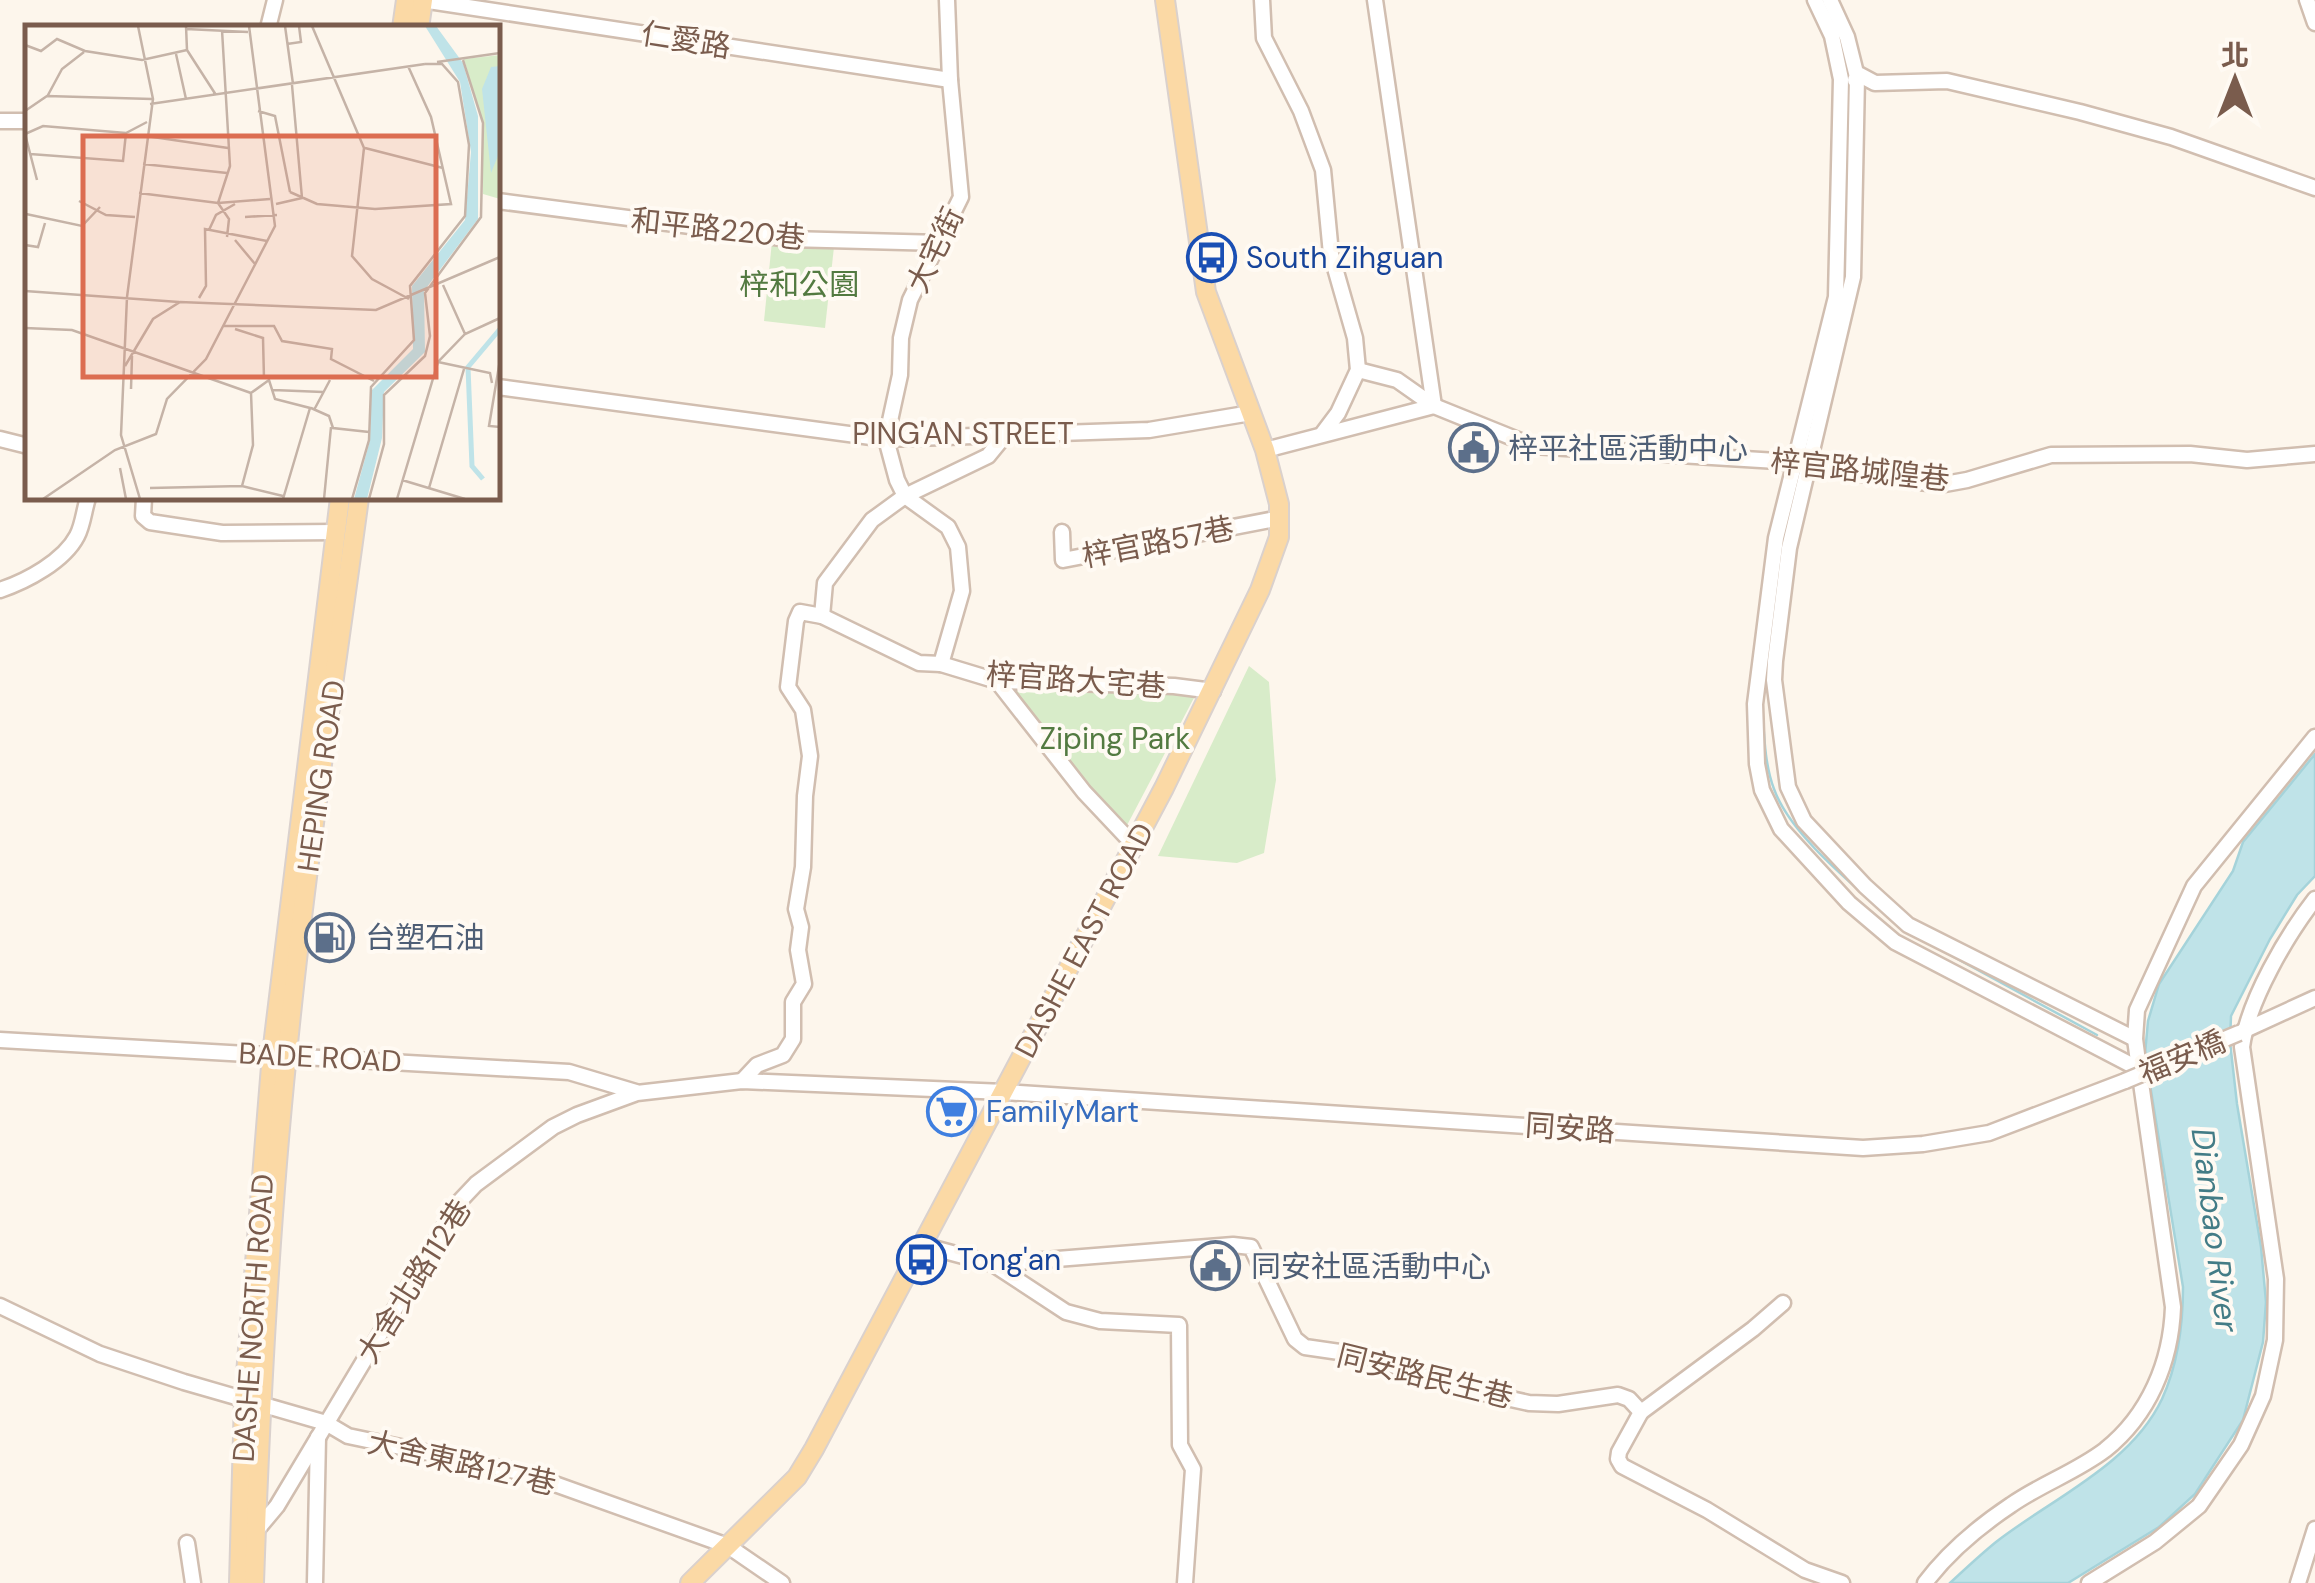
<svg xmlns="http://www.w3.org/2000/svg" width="2315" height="1583" font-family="'DM Sans','Noto Sans TC',sans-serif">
  <rect width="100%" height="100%" fill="#fdf6ec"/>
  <!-- green -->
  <g fill="#d8ecc9">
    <path d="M772,241L834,247L825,328L764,321Z"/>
    <path d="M1249,666L1269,682L1276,780L1264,853L1237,863L1158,856Z"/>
    <path d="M1008,685L1181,692L1196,694L1124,831Z"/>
  </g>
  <!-- water -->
  <path fill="#bfe3e8" stroke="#a5d3da" stroke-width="2.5" d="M2315,754V876L2297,895L2270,939L2231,1016L2230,1042L2237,1104L2261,1247L2266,1302L2263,1342L2243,1420L2195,1494L2159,1527L2068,1583H1950C1965,1569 1980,1555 1996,1542C2051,1499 2131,1465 2162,1399C2178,1364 2183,1324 2183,1287L2145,1054L2148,1021L2159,984L2233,871L2243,842Z"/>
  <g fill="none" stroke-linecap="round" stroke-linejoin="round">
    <!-- stream -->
    <g stroke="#a5d3da" stroke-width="2.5">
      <path d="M1841,43L1844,59"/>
      <path d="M1762,703C1764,730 1764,763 1774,789C1788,829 1839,873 1871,901"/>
      <path d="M1908,932L2097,1035"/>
    </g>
    <defs>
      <g id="minor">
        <path d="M422,0L950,80"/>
        <path d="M1262,0L1264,38L1301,111L1323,170L1331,254L1355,338L1358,370L1338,413L1323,433"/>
        <path d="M1815,0L1832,36L1841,79L1836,297L1776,538L1755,704L1757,764L1762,790L1781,829L1849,903L1895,942L2139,1069"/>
        <path d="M1830,0L1847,37L1857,77L1853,277L1789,548L1775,661L1774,680L1788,787L1804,821L1865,886L1908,925L2135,1039"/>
        <path d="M2307,0L2315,23"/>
        <path d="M268,28L275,0"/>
        <path d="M1855,80L1860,75L1875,83L1947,81L2080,112L2171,137L2315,188"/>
        <path d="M0,121H28"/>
        <path d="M498,201L789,239L941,243"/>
        <path d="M1358,370L1397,380L1434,406L1533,446L1777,461L1915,482L1945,484L1967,480L2051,455L2190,454L2247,460L2315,454"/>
        <path d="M498,387L886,439L1149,430L1251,413"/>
        <path d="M0,439L28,446"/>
        <path d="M1265,450L1434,406L1375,0"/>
        <path d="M144,498L143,516L150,522L222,533L336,532"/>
        <path d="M1062,532L1063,560L1280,518"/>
        <path d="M0,590C27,581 64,561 77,536C83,525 84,510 88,498"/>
        <path d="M822,616L825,583L872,520L905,496L988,456L1006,434"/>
        <path d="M941,664L962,591L958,547L948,527L905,496L897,480L886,439L900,375L901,338L910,300L961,197L950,80L947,0"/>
        <path d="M997,681L1084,792L1134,845"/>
        <path d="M2243,1031L2315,998"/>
        <path d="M0,1040L569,1072L636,1092"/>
        <path d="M742,1081L757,1065L783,1055L793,1039V1002L804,984L798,950L801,927L796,909L803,867L805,796L810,756L803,710L788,687L796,621L800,612L822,616L919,663L941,664L997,681L1174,686L1213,691"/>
        <path d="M922,1245L993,1264L1233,1245L1251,1247L1295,1339L1305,1347L1367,1356L1447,1385L1529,1403L1558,1404L1618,1395L1629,1399L1641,1412L1619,1452L1618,1459L1622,1466L1707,1510L1805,1570L1842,1583"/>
        <path d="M993,1264L1066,1312L1100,1321L1179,1325L1180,1445L1193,1469L1185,1583"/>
        <path d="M0,1306L100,1354L184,1382L326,1423L348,1436L524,1473L728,1546L782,1583"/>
        <path d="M1641,1412L1753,1329L1783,1303"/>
        <path d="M251,1530L256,1531L277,1506L459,1202L476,1184L553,1127L577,1115L637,1093L742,1081L1004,1092L1863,1148L1923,1144L1989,1133L2125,1081"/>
        <path d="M187,1543L193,1583"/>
        <path d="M315,1583L318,1437"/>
        <path d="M1925,1583C1949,1551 1978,1527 2011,1505C2041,1484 2076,1472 2105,1450C2149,1415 2171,1362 2173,1307L2139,1069L2135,1039L2137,1010L2194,886L2315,737"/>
        <path d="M2089,1583L2155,1542L2199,1506L2241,1445L2263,1396L2275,1340L2276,1279L2242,1047C2248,1001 2287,935 2315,899"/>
        <path d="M2298,1583L2315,1529"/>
      </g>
      <g id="major">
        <path d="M402,28L406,0"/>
        <path d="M419,28L423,0"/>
        <path d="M239,1583L244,1399L272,1054L340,498"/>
        <path d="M254,1583C260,1407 269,1229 287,1054C305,868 334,683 359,498"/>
        <path d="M690,1583L797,1477L814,1449L1164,788L1260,590L1279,537V504L1265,450L1206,292L1165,0"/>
      </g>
    </defs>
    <!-- minor casing -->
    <use href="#minor" stroke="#d1beb0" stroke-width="19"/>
    <!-- major casing -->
    <use href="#major" stroke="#dad1cd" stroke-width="22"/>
    <!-- minor -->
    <use href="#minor" stroke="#fff" stroke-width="14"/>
    <!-- major -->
    <use href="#major" stroke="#fbd9a5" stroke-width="18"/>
    <defs>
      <path id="minor-bridge" d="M2125,1081L2239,1033"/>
    </defs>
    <!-- minor-bridge casing -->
    <use href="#minor-bridge" stroke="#d1beb0" stroke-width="19" stroke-linecap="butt"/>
    <!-- minor-bridge -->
    <use href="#minor-bridge" stroke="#fff" stroke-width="14"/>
  </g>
  <!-- icons -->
  <defs>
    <symbol id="bus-ring" viewBox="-11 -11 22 22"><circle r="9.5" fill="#fffaf3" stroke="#1a4fb4" stroke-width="1.5"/><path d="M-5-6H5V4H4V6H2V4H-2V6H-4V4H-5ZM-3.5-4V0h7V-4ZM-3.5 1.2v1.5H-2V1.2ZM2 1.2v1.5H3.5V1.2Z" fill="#1a4fb4"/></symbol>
    <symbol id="civic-ring" viewBox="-11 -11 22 22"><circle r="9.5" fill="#fffaf3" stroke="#5c6f8a" stroke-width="1.5"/><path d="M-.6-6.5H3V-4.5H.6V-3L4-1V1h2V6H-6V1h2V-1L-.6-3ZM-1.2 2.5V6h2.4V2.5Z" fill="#5c6f8a"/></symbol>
    <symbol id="fuel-ring" viewBox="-11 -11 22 22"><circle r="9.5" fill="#fffaf3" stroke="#5c6f8a" stroke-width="1.5"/><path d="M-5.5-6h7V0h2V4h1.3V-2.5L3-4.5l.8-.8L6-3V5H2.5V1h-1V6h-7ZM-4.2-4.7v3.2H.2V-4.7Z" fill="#5c6f8a"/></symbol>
    <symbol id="supermarket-ring" viewBox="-11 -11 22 22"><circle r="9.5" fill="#fffaf3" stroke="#3f7fe0" stroke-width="1.5"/><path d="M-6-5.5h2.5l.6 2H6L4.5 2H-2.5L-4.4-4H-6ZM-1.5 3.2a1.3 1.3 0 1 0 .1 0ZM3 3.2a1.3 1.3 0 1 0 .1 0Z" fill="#3f7fe0"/></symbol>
  </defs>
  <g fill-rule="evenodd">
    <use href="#bus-ring" x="1184" y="230" width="55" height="55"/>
    <use href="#civic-ring" x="1446" y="420" width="55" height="55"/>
    <use href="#fuel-ring" x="302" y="910" width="55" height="55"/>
    <use href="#supermarket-ring" x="924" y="1084" width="55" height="55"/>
    <use href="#bus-ring" x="894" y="1232" width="55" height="55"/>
    <use href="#civic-ring" x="1188" y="1238" width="55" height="55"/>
  </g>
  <g text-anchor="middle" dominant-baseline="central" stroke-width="8" stroke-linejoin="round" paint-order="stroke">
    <!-- street labels -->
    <g font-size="30" fill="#7a5c4d" stroke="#fffaf3">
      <text transform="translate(686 40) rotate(9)">仁愛路</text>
      <text transform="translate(718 229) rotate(6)">和平路220巷</text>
      <text transform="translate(935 250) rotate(-64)">大宅街</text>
      <text x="963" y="433">PING'AN STREET</text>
      <text transform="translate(1860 470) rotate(6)">梓官路城隍巷</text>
      <text transform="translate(1158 542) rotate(-11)">梓官路57巷</text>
      <text transform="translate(1076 680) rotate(4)">梓官路大宅巷</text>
      <text transform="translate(321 776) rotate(-82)">HEPING ROAD</text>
      <text transform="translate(1084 940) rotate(-62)">DASHE EAST ROAD</text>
      <text transform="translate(320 1057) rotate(3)">BADE ROAD</text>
      <text transform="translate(2182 1057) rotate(-23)">福安橋</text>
      <text transform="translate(1570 1128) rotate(4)">同安路</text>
      <text transform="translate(414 1281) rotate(-58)">大舍北路112巷</text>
      <text transform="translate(253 1318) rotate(-86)">DASHE NORTH ROAD</text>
      <text transform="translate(1425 1376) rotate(14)">同安路民生巷</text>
      <text transform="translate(462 1463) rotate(13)">大舍東路127巷</text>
    </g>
    <!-- transit labels -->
    <g font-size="30" fill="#164399" stroke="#fffaf3" text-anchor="start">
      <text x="1246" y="257">South Zihguan</text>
      <text x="957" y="1259">Tong'an</text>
    </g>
    <!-- park labels -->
    <g font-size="30" fill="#537a41" stroke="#fffaf3">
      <text x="799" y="284">梓和公園</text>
      <text x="1115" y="738">Ziping Park</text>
    </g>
    <!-- service labels -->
    <g font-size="30" fill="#4e5e75" stroke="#fffaf3" text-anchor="start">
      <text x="1508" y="448">梓平社區活動中心</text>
      <text x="365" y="937">台塑石油</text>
      <text x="1251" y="1266">同安社區活動中心</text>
    </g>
    <!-- shop labels -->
    <g font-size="30" fill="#366cbe" stroke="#fffaf3" text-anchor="start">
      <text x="986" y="1111">FamilyMart</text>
    </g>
    <!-- water labels -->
    <g font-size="32" font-style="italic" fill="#437c86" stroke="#fffaf3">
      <text transform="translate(2215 1230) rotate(83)">Dianbao River</text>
    </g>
  </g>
  <!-- overview -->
  <g transform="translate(25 25)">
    <rect width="475" height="475" fill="#fdf6ec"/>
    <path d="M475,30V174L458,169V98L439,34Z" fill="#d8ecc9"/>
    <path d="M400,1H411L438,38L453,91V194L399,266L400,327L359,367L357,413L342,474H329L345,415L346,366L388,324L387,261L440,195L446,127L435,57ZM475,41V126L466,148L457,64L466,42Z" fill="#bfe3e8"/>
    <path fill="none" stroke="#bfe3e8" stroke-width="5" d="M458,454L447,441L443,342L475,304"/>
    <path fill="none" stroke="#c5b3a7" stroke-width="2.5" d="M113,1L128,74L102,272L96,410L115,474M161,1L162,25L191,70M260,1L268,59M287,1L339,123L327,231L347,254L384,274M161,4L223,7M197,5L205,141L193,178L204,194L202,212M262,19L276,17L274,1M0,20L16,26L32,14L60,26L117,35L162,25M151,29L161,74M412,37L475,28M23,70L37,44L59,27M125,79L400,39M0,86L22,71L127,74M233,86L250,91L265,167M121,111L203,123M340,123L418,143M5,129L98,136L101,108M118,139L202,148M12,155L0,109L18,101L101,108L122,97M265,167L292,179L350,184L426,179L406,92L383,41M114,168L193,178L245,174M54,176L81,190L110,192M251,179L277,173L267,60M1,189L57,201L75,182M220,192L252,190M184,205L191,190L210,179M210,215L230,239M0,220L13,222L20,198M418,260L440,309M0,266L154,277M174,273L181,261L180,204L242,216M199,301H249L257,316L307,324L306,334L349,356M0,303L47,305L226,368M210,304L238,313L239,354M475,335L464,401L475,402M413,337L465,348L467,358M100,341L128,294L155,277L351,285L475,232M106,364L107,331M248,365L298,367M226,368L244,355L250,374L285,383L258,474M286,383L304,391L308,403L344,407M289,385L305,355M95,443L101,474M377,455L440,474M217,461L228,420L226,368M125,463L217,461L258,471M404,463L439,344M18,474L90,425L131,409L142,374L181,334L250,201L224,1M299,474L306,402M327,474L344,415L346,362L389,315L385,261L440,191L444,120L433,57L417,39H400M344,474L359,419V370L400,331L405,311L400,268L456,192L458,98L438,35M372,474L413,337L440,309L475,293"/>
    <path fill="#dc6d51" fill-opacity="0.15" stroke="#dc6d51" stroke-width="5" d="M58,111H411V352H58Z"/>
    <rect width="475" height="475" fill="none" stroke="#7a5c4d" stroke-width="5"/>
  </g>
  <!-- north arrow -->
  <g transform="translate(2235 80)" stroke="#fffaf3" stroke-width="8" paint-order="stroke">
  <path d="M0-8L18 38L0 25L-18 38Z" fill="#7a5c4d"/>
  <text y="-15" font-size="28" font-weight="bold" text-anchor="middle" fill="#7a5c4d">北</text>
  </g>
</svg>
